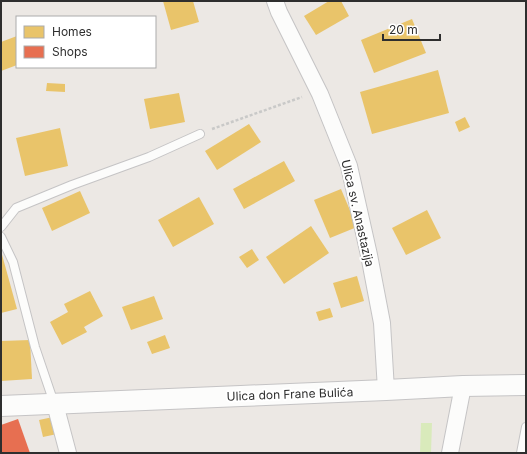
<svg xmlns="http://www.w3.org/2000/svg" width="527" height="454" font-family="Inter,sans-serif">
  <rect width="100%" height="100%" fill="#ece8e4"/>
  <!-- pitch -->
  <path fill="#d9eabb" d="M421,423H432L431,453H420Z"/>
  <!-- homes -->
  <g fill="#e9c46a">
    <path d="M163,1H193L199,22L171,30Z"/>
    <path d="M329,1H341L349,16L316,35L304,16Z"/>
    <path d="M412,19L426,53L374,73L361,40Z"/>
    <path d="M17,36V65L1,71V42Z"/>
    <path d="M438,70L449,113L372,134L360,92Z"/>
    <path d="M47,83L65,84V92L46,91Z"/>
    <path d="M179,93L185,122L150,129L144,99Z"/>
    <path d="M465,117L470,127L459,132L455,122Z"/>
    <path d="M249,124L261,142L217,170L205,151Z"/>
    <path d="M60,128L68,166L25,176L16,138Z"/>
    <path d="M284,161L295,181L244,209L233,189Z"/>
    <path d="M341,189L357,227L330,238L314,200Z"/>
    <path d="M80,191L90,213L52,231L42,208Z"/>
    <path d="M199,197L214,224L173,247L158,220Z"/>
    <path d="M427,210L441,238L406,255L392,228Z"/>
    <path d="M311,226L329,253L284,284L266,257Z"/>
    <path d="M252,249L259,260L247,268L239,257Z"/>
    <path d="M1,251L17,309L1,313Z"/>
    <path d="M357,276L364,301L341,308L333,283Z"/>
    <path d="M90,291L103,316L84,327L87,332L62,345L50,322L68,312L64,304Z"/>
    <path d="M154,296L163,319L131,330L122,307Z"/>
    <path d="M330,308L333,317L319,321L316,312Z"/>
    <path d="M165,335L170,348L152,354L147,342Z"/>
    <path d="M30,340L32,379L1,381V341Z"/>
    <path d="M53,417L57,434L43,437L39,420Z"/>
  </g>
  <!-- shops -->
  <path fill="#e76f51" d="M18,419L30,453H1V425Z"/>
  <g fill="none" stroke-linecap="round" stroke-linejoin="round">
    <defs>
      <g id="service">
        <path d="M1,227L16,208L72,185L149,157L200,134"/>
        <path d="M1,237L13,262L35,347L54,403"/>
        <path d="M521,453L526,427"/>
      </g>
      <g id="minor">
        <path d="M275,1L279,12L320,94L349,166L369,255L382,323L386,390"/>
        <path d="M55,404L68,453"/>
        <path d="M450,453L463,386"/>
      </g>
      <path id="tertiary" d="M1,406L241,396L386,390L463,386L526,385"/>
    </defs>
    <!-- service casing -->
    <use href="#service" stroke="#c5c4c5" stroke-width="10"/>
    <!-- minor casing -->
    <use href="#minor" stroke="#c5c4c5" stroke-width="18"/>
    <!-- tertiary casing -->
    <use href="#tertiary" stroke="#c5c4c5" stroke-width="22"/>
    <!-- path -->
    <path stroke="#c9c9c8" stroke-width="2.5" stroke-dasharray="3 2" stroke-linecap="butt" d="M212,129L302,97"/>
    <!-- service -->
    <use href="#service" stroke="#fcfcfb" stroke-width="8"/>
    <!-- minor -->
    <use href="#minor" stroke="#fcfcfb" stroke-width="16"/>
    <!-- tertiary -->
    <use href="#tertiary" stroke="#fcfcfb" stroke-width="20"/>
  </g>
  <g text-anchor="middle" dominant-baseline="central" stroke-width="4" stroke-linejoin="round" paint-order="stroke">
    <!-- street labels -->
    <g font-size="12" fill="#2e2e2e" stroke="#fff">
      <text transform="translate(358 213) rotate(77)">Ulica sv. Anastazija</text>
      <text transform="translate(290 394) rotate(-2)">Ulica don Frane Bulića</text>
    </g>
  </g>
  <!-- border -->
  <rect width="527" height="454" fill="none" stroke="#2e2e2e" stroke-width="4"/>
  <!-- legend -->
  <rect x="16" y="16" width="140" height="52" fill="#ffffff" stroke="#ababab"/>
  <rect x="24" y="26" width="20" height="12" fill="#e9c46a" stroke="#ababab"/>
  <text x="52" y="36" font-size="12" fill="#2e2e2e">Homes</text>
  <rect x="24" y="46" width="20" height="12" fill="#e76f51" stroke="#ababab"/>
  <text x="52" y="56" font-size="12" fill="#2e2e2e">Shops</text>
  <!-- scale -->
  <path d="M383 34v6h57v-6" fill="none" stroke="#2e2e2e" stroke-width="2"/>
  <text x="389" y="34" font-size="12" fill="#2e2e2e" stroke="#ffffff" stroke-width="3" paint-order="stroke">20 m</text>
</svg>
